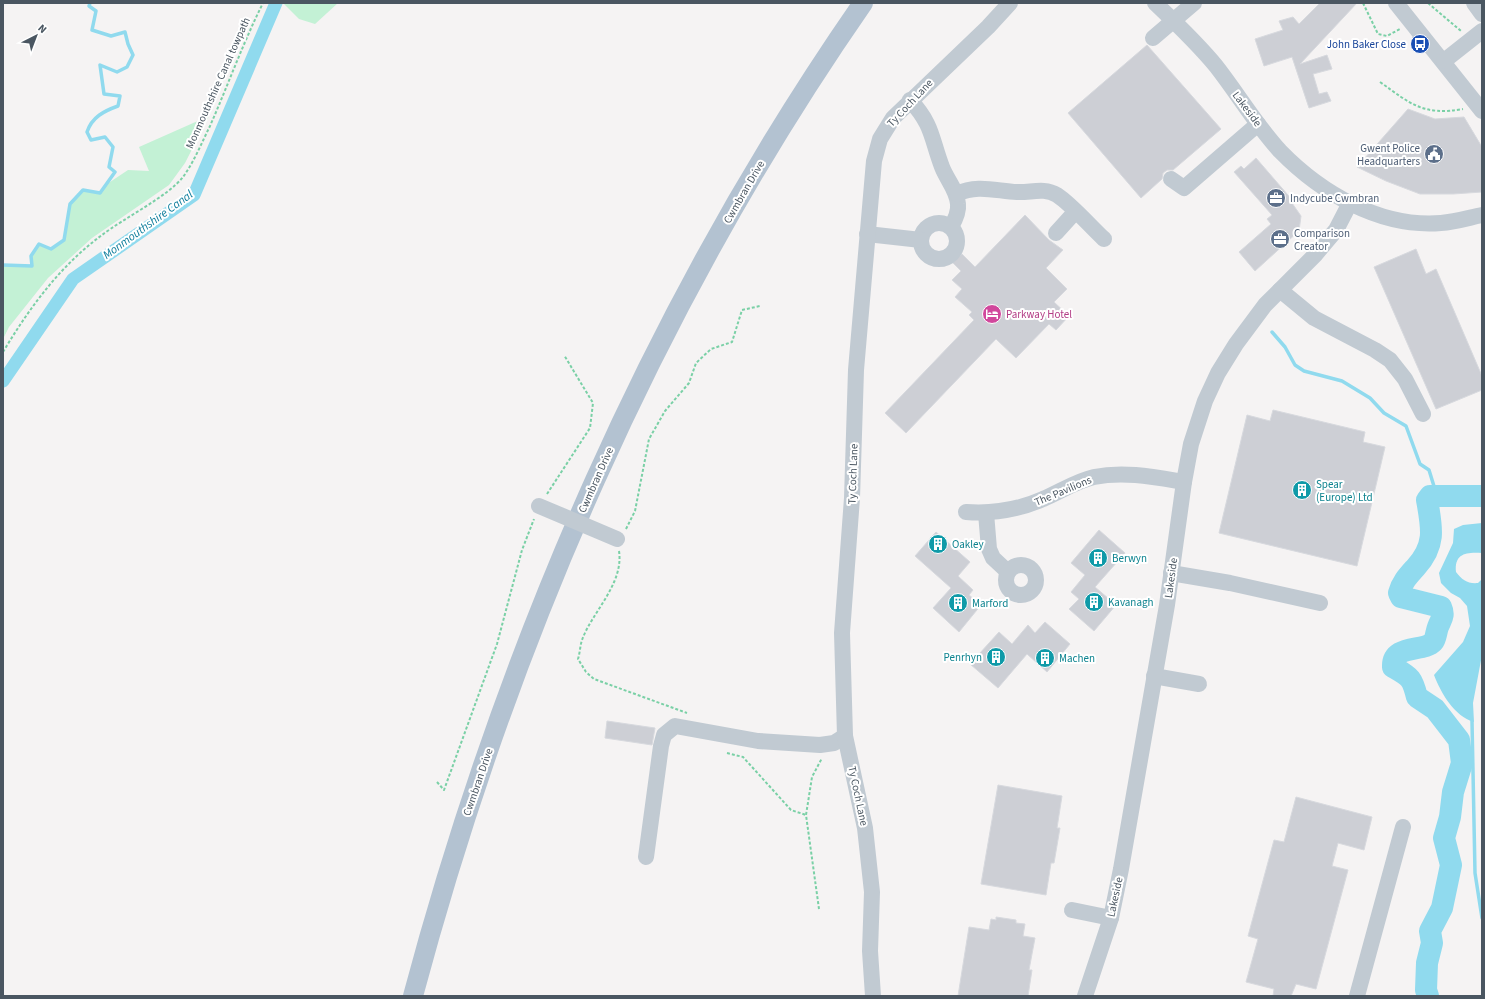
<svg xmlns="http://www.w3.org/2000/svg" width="1485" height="999" font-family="'Source Sans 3',sans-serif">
  <rect width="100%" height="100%" fill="#f5f3f3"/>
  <!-- green -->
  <g fill="#c3f1d5">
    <path d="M338,3L315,24L299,19L284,4Z"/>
    <path d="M209,116L185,163L169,185L92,238L48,278L9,327L3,339V265L32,266L31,256L39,244L51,249L64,240L70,204L83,190L100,193L107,184L128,170L149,171L139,147Z"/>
  </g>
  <!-- water -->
  <path fill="#90daee" d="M1482,523V553C1467,552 1454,553 1456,572C1462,580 1468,584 1478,583L1482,579V655L1473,703L1474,722C1454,716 1441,693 1434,675L1463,642L1470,626L1467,606L1460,598L1451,593L1441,583L1439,573L1453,543L1454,529L1463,525Z"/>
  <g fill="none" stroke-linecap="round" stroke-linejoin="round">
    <!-- stream -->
    <g stroke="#90daee" stroke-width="3.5">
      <path d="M3,265L32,266L31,256L39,244L51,249L64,240L70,204L83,190L100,193L115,172L109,167L113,147L105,137L91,140L87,132C92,117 104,111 118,106L120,96L104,94L100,65L117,72L127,67L133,55L128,44L125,32L111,36L92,30L96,11L89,6L90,3"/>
      <path d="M1272,332L1285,347L1295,365L1304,371L1342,381L1370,398L1384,413L1406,426L1420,464L1429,470L1437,496"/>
      <path d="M1472,721L1475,873L1482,918"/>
    </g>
    <!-- canal -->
    <path stroke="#90daee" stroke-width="13" d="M3,381L73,279L194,195L276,3"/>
    <!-- river -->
    <path stroke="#90daee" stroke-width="22" d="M1428,996L1426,990L1427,963L1432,943L1430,931L1442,908L1451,865L1444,838L1450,817L1453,792L1462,763L1459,740L1435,709L1417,697C1412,677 1410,677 1393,667C1392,644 1424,652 1433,642C1436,639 1436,632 1438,627C1441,619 1445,616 1441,607L1401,597L1399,593C1402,582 1408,576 1416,567C1436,545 1432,528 1427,500L1430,496H1482"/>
  </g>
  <!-- building -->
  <g fill="#cdcfd5" stroke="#d7d9de">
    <path d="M1320,3H1357L1300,64L1327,55L1332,69L1313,74L1319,94L1327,92L1331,101L1309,108L1292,57L1264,66L1255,39L1283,30L1279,21L1293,17L1299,24Z"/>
    <path d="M1147,45L1221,129L1173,170H1167L1163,173L1162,179L1141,198L1068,113Z"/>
    <path d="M1408,109L1435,119L1464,117L1482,147V192L1453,194H1420L1386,181L1357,167Z"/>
    <path d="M1256,158L1294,202L1292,203L1301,216L1299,231L1255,271L1239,252L1271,224L1267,219L1272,215L1234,172L1241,166L1244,169Z"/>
    <path d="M1025,215L1049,240L1063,250L1046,268L1067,289L1054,302L1069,316L1056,330L1049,324L1016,358L996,339L906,433L885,413L974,320L969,315L972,312L955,297L962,289L952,280L961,271L953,263L962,254L975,267Z"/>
    <path d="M1416,249L1426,274L1436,269L1482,376V390L1436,409L1374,267Z"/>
    <path d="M1273,410L1365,432L1363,442L1385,447L1357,566L1219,533L1247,415L1270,421Z"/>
    <path d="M1099,530L1125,553L1095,587L1116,605L1094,631L1069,609L1079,599L1071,592L1085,575L1071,563Z"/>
    <path d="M936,532L970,562L958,576L973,590L969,595L981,605L959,632L933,608L951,588L915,556Z"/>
    <path d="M1045,622L1070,644L1047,672L1027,654L998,688L970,664L999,632L1012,644L1028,625L1035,633Z"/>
    <path d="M607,721L655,728L652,745L605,738Z"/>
    <path d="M998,785L1062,796L1057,828H1060L1054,863H1051L1046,895L981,884Z"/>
    <path d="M1296,797L1372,817L1364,850L1338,843L1332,866L1348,870L1316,989L1296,984L1291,996H1273L1274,989L1246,982L1258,939L1248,936L1274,840L1284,842Z"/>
    <path d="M996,917L1016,920V923L1025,924L1023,936L1035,938L1029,970H1032L1028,996H958L969,927L989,930L991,919L996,920Z"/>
  </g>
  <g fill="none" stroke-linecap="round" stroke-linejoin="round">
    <!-- path -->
    <g stroke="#7ad0a6" stroke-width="2" stroke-dasharray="3 2" stroke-linecap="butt">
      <path d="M1363,3L1378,34L1387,36L1400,29"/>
      <path d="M1428,3L1461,31"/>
      <path d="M1380,82C1411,104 1423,116 1463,109"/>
      <path d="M3,352C30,307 60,266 102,235C124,218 167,197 183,177C194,162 202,142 210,126C228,85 243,43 263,3"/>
      <path d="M547,494L590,428L593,403L564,355"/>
      <path d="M626,529L635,511L649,439L665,411L689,383L696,363L711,349L732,342L742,310L760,306"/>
      <path d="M619,551C624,584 592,612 582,640C580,646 580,653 578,659L586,672L594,679L687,713"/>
      <path d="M727,753L743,757L791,810L806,815"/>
      <path d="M437,782L444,790L497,644L522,550L534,519"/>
      <path d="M819,909L806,815L812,777L822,758"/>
    </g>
    <!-- minor -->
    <g stroke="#c1cad2" stroke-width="16">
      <path d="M1155,3C1176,23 1198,44 1216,66C1238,94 1256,125 1280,151C1321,193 1380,228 1441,223C1455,222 1468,218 1482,215"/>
      <path d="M1396,3L1482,111"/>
      <path d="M1474,3L1482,14"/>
      <path d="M1153,38L1194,3"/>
      <path d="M1444,61L1482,31"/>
      <path d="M910,100C933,125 931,138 942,167C947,180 957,190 958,204C959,212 955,220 951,227"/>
      <path d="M1171,179L1184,188L1258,124"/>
      <path d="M957,194C977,184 996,191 1017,192C1030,193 1044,187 1057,195C1071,204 1091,227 1104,239"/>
      <circle cx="939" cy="241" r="18"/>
      <path d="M1056,233L1075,212"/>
      <path d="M867,234L921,240"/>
      <path d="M1280,290L1314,318L1375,350L1390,360L1405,379L1423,414"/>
      <path d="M966,512C993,514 1018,510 1043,499C1060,492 1076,481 1094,477C1124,471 1154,477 1184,482"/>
      <path d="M986,513L989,549L993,558L1008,572"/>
      <circle cx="1021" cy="580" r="15"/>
      <path d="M1171,573L1230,583L1320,603"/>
      <path d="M1154,676L1199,684"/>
      <path d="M646,857L661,746L664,735L675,726L758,741L820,745L834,743L845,736"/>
      <path d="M1072,910L1111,918"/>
      <path d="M873,996L870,951L872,892L865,828L845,736L842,633L852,498L856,370L874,161L880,139L893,118L988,27L1010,3"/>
      <path d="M1085,996L1111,918L1121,869L1167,605L1184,482L1191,444L1205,401L1218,373L1236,344L1265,305L1315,255L1336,230L1350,203"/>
      <path d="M1357,996L1403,827"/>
    </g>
    <!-- major -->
    <path stroke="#b3c2d1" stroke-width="20" d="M413,996C507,644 655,302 863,3"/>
    <!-- minor-bridge -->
    <path stroke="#c1cad2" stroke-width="16" d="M539,506L617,539"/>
  </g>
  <!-- icons -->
  <defs>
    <symbol id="bus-disc" viewBox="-11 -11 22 22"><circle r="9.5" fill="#1a4fb4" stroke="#fff"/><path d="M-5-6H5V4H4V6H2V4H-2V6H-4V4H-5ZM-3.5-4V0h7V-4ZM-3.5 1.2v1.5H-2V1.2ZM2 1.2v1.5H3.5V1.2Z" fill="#fff"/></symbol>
    <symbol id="civic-disc" viewBox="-11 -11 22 22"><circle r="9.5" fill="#5c6f8a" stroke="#fff"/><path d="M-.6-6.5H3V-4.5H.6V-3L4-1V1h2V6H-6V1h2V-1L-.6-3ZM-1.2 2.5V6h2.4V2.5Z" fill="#fff"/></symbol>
    <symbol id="office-disc" viewBox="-11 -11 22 22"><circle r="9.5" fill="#5c6f8a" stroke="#fff"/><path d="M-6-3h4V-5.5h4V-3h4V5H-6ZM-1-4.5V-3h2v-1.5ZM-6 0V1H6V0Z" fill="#fff"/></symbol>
    <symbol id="hotel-disc" viewBox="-11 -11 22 22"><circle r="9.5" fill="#d1479c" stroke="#fff"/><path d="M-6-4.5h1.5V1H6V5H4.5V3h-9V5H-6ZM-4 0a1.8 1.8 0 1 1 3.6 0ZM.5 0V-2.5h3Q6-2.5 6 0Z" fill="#fff"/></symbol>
    <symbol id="building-disc" viewBox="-11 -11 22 22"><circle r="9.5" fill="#0f9aa8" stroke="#fff"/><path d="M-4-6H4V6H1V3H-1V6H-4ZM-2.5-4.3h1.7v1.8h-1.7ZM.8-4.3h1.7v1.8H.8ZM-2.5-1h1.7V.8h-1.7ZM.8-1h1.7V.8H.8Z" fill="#fff"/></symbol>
  </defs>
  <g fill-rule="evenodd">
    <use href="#bus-disc" x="1409" y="33" width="22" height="22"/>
    <use href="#civic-disc" x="1423" y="143" width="22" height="22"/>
    <use href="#office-disc" x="1265" y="187" width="22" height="22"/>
    <use href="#office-disc" x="1269" y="228" width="22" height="22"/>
    <use href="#hotel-disc" x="981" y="303" width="22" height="22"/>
    <use href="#building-disc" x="1291" y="479" width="22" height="22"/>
    <use href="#building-disc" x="927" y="533" width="22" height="22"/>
    <use href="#building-disc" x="1087" y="547" width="22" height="22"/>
    <use href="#building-disc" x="1083" y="591" width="22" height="22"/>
    <use href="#building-disc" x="947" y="592" width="22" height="22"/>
    <use href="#building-disc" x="985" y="646" width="22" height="22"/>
    <use href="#building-disc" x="1034" y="647" width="22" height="22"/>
  </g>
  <g text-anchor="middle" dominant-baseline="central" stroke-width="4" stroke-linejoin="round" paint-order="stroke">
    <!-- transit labels -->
    <g font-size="11" fill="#164399" stroke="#fff" text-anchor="end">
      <text x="1406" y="44">John Baker Close</text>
    </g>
    <!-- street labels -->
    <g font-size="11" fill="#4a5661" stroke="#fff">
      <text transform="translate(218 83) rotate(-66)">Monmouthshire Canal towpath</text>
      <text transform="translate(910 103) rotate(-47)">Ty Coch Lane</text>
      <text transform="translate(1247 109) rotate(53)">Lakeside</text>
      <text transform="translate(744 192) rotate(-60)">Cwmbran Drive</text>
      <text transform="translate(853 474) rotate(-88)">Ty Coch Lane</text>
      <text transform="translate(596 480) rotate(-66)">Cwmbran Drive</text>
      <text transform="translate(1063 491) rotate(-23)">The Pavilions</text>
      <text transform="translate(1171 578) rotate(-82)">Lakeside</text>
      <text transform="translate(478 782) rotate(-71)">Cwmbran Drive</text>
      <text transform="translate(858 796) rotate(78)">Ty Coch Lane</text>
      <text transform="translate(1115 897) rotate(-78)">Lakeside</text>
    </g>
    <!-- service labels -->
    <g font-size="11" fill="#4e5e75" stroke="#fff" text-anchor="start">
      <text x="1420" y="148" text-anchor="end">Gwent Police<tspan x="1420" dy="13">Headquarters</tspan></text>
      <text x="1290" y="198">Indycube Cwmbran</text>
      <text x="1294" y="233">Comparison<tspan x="1294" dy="13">Creator</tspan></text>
    </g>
    <!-- hotel labels -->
    <g font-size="11" fill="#b23c85" stroke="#fff" text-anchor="start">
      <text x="1006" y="314">Parkway Hotel</text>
    </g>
    <!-- culture labels -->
    <g font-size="11" fill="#0d838f" stroke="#fff" text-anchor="start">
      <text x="1316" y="484">Spear<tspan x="1316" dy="13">(Europe) Ltd</tspan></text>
      <text x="952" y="544">Oakley</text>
      <text x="1112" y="558">Berwyn</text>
      <text x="1108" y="602">Kavanagh</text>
      <text x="972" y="603">Marford</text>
      <text x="982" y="657" text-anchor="end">Penrhyn</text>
      <text x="1059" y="658">Machen</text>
    </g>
    <!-- water labels -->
    <g font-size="12" font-style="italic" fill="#0c7c9b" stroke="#fff">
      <text transform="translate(148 225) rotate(-36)">Monmouthshire Canal</text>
    </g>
  </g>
  <!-- border -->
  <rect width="1485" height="999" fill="none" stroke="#4a5661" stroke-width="8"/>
  <!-- north arrow -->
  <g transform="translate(36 36) rotate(42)" stroke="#ffffff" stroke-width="3" paint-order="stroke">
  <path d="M0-3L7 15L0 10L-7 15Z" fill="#4a5661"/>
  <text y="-6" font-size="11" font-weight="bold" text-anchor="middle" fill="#4a5661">N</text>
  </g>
</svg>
